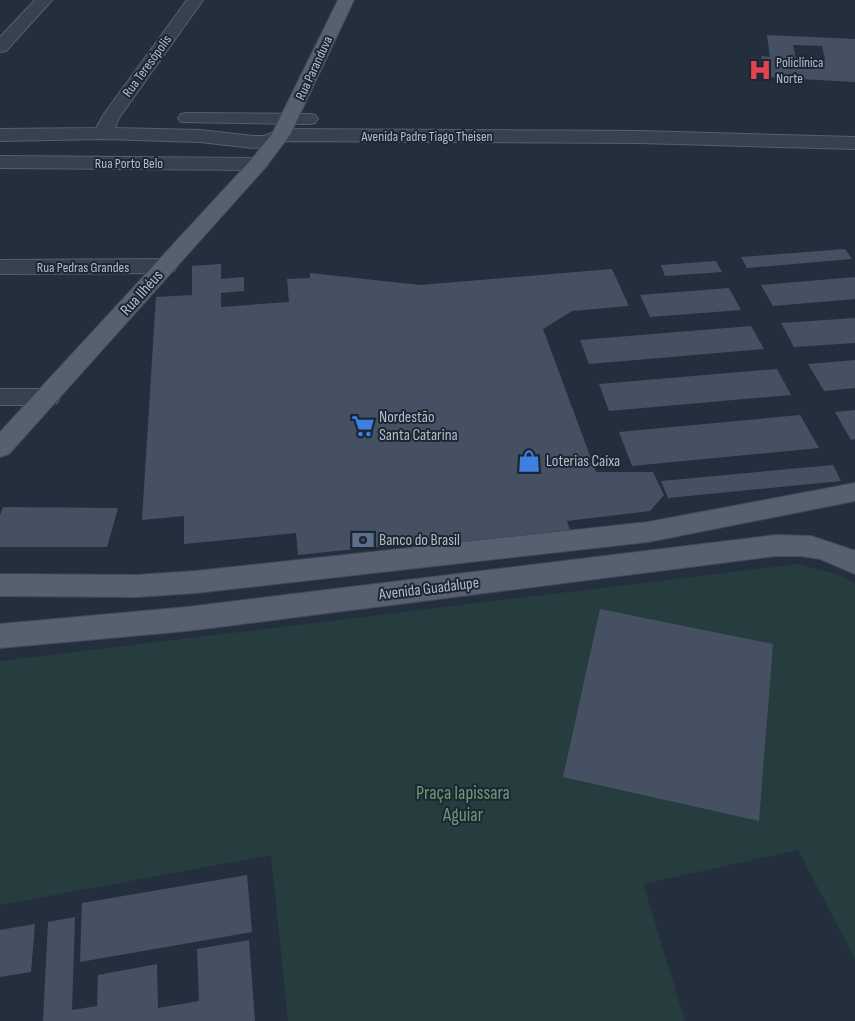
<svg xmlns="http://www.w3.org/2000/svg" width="855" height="1021" font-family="'Sofia Sans Condensed',sans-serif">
  <rect width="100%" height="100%" fill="#242f3e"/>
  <!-- green -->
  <path fill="#263c3f" d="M798,564L843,576L855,584V959L798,850L643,884L685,1021H288L271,855L0,905V661Z"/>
  <!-- building -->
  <g fill="#455162" fill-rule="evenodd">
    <path d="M767,35L855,39V82L764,77L761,56L770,57ZM793,45L822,46L825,60L796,59Z"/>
    <path d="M845,249L852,259L747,268L741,257Z"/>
    <path d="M716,261L722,272L665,276L661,265Z"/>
    <path d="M221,264V279L244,277V291L221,293V307L289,302L287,279L310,278V273L420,285L612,269L629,306L572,311L543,329L596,472H653L664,495L650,511L567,521L570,530L444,545L443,540L298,555L296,533L184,544V516L142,520L156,297L192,295V266Z"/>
    <path d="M855,277V299L773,306L761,285Z"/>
    <path d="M729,288L741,310L650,317L640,295Z"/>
    <path d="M855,318V343L794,347L781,323Z"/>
    <path d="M751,326L764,349L589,364L580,340Z"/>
    <path d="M855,360V388L824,391L808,364Z"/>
    <path d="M777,369L791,395L609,411L599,384Z"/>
    <path d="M855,410V439L851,440L835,412Z"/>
    <path d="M800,415L819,448L632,466L619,432Z"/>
    <path d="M833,465L841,481L668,498L661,481Z"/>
    <path d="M3,507L118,508L107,547H0V515Z"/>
    <path d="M600,609L773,644L759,821L563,777Z"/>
    <path d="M247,875L252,932L80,962L82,903Z"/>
    <path d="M75,917L72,1010L97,1006L98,975L157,964L158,1008L199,1001L197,949L249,940L255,1021H43L48,922Z"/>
    <path d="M35,924L31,972L0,977V930Z"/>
  </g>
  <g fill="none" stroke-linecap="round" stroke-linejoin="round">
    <defs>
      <g id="minor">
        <path d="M35,0H52L6,51L0,52V37Z"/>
        <path d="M187,0H203L119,118L115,128L200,130L253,136H264L281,129L640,131L855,137V149L640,143L284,141L268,147L253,148L200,142L103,139L0,141V129L96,128L104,114Z"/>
        <path d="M187,113L309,114L315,115L318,119L315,123L309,124L181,122L178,118L181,114Z"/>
        <path d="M0,156L258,158L265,160L268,164L265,168L258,170L0,168Z"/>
        <path d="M166,259L174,261L177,266L174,271L166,273L0,274V260Z"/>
        <path d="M0,389H48L57,391L60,397L57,403L48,405H0Z"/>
      </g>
      <g id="major">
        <path d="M338,0H354L290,135L265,168L9,454L0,457V432L251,160L272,134Z"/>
        <path d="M855,483V501L648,542L196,593L136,597L0,596V574L136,575L196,571L648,522Z"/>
        <path d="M776,535L811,536L853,550H855V574L820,559L800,556H776L187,631L0,648V624L187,607Z"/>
      </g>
    </defs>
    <!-- minor casing -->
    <use href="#minor" stroke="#565f6c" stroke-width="2"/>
    <!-- major casing -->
    <use href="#major" stroke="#414a57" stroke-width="2"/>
    <!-- minor -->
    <use href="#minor" fill="#38414e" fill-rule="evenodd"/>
    <!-- major -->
    <use href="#major" fill="#56606e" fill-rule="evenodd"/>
  </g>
  <!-- icons -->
  <defs>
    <symbol id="hospital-bare" viewBox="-9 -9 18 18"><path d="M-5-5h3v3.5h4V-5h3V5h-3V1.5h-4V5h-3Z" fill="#e0444e" stroke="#1d2633" stroke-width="2.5" paint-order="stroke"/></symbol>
    <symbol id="supermarket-bare" viewBox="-9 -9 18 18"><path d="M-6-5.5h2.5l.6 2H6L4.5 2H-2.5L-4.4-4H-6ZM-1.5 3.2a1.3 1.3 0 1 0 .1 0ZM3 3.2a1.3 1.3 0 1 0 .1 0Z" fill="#3f7fe0" stroke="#1d2633" stroke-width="2.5" paint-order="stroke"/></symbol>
    <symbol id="shop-bare" viewBox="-9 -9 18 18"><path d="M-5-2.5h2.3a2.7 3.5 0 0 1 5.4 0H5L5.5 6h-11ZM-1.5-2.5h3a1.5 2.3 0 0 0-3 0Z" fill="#3f7fe0" stroke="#1d2633" stroke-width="2.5" paint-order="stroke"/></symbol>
    <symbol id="bank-bare" viewBox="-9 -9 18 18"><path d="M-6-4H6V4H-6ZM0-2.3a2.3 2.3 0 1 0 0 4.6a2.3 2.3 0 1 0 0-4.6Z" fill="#5c6f8a" stroke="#1d2633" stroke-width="2.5" paint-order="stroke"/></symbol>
  </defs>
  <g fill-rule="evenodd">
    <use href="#hospital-bare" x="744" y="54" width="32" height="32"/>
    <use href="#supermarket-bare" x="347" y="410" width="32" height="32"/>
    <use href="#shop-bare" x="513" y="445" width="32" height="32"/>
    <use href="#bank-bare" x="347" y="524" width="32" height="32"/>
  </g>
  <g text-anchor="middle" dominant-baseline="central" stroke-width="4" stroke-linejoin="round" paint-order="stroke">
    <!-- far-poi labels -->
    <g font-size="14" fill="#b4bcc9" stroke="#1d2633" text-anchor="start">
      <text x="776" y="62">Policlínica<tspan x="776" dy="16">Norte</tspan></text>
    </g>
    <!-- far-street labels -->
    <g font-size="14" fill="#b4bcc9" stroke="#1d2633">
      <text transform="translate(147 66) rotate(-54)">Rua Teresópolis</text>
      <text transform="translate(314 68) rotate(-65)">Rua Paranduva</text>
      <text x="427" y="136">Avenida Padre Tiago Theisen</text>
      <text x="129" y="163">Rua Porto Belo</text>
      <text x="83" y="267">Rua Pedras Grandes</text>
    </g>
    <!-- street labels -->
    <g font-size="16" fill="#b4bcc9" stroke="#1d2633">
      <text transform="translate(142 293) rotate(-48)">Rua Ilhéus</text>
      <text transform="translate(429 589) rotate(-7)">Avenida Guadalupe</text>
    </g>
    <!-- poi labels -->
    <g font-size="16" fill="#b4bcc9" stroke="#1d2633" text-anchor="start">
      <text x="379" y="417">Nordestão<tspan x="379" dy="18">Santa Catarina</tspan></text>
      <text x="546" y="461">Loterias Caixa</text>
      <text x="379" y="540">Banco do Brasil</text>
    </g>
    <!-- near-park labels -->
    <g font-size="19" fill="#6b9a76" stroke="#1d2633">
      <text x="463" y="793">Praça Iapissara<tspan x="463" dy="22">Aguiar</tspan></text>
    </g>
  </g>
</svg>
